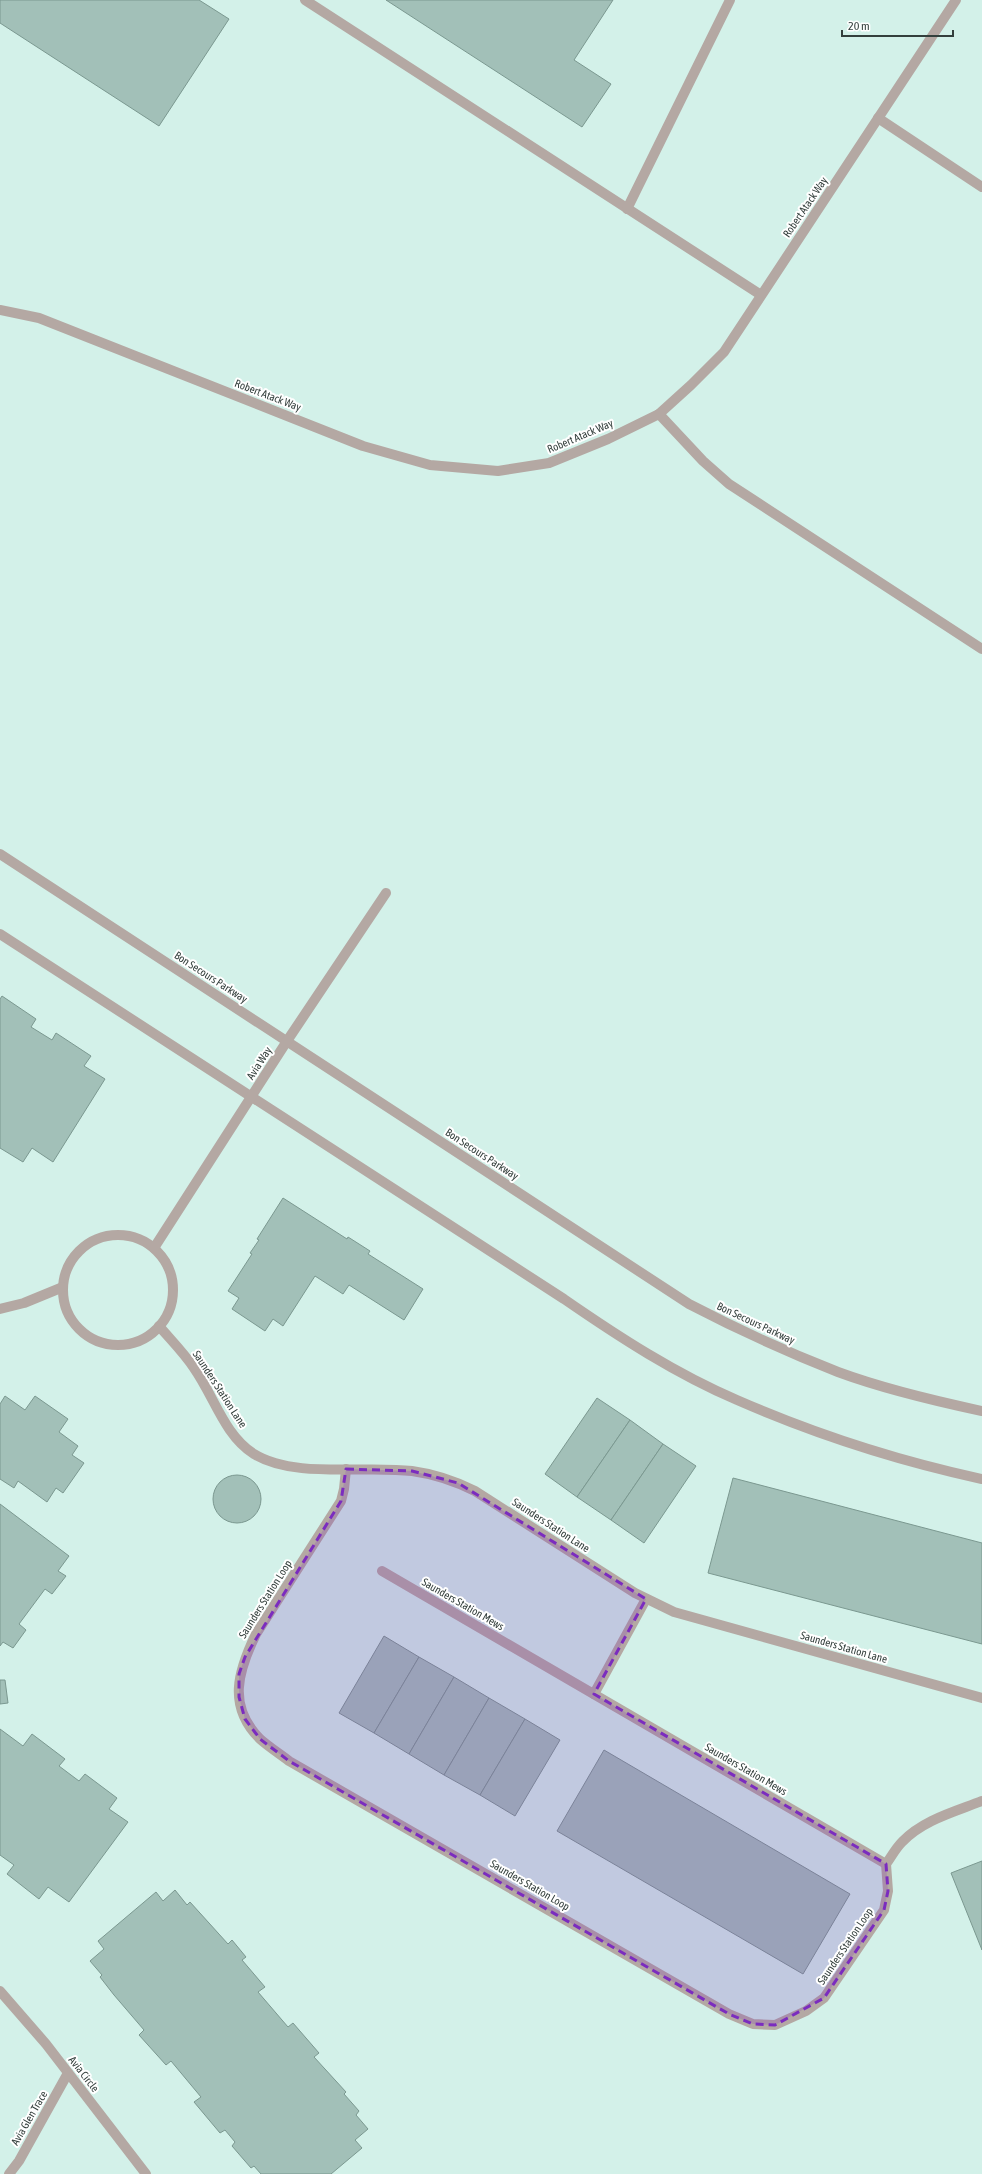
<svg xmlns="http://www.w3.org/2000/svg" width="982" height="2174" font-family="'Asap Condensed',sans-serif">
  <rect width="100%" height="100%" fill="#d3f1e9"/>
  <!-- building -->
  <g fill="#a2c0b8" stroke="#7b9890">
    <path d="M0,0H199L229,19L159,126L0,23Z"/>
    <path d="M386,0H613L574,60L611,84L582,127Z"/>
    <path d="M2,996L36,1019L31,1027L52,1040L56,1033L91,1056L84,1066L105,1079L53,1162L32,1148L23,1162L0,1148V999Z"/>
    <path d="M283,1198L347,1239L348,1237L370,1251L368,1254L423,1289L404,1320L349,1285L343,1294L315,1276L283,1326L273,1319L265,1331L232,1309L239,1298L228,1291L252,1254L250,1253L259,1240L257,1239Z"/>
    <path d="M5,1396L25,1410L35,1396L68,1419L59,1432L78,1446L72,1455L84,1463L63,1493L56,1488L47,1502L18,1481L14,1488L0,1479V1404Z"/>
    <path d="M597,1398L630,1420L577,1497L545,1474Z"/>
    <path d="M630,1420L663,1444L611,1520L577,1497Z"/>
    <path d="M663,1444L696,1466L644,1543L611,1520Z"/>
    <circle cx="237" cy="1499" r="24"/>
    <path d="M733,1478L982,1543V1644L708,1573Z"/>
    <path d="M0,1504L69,1556L58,1571L66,1576L52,1594L45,1589L19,1624L26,1630L13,1648L3,1642L0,1646Z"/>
    <path d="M384,1636L419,1657L374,1733L339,1713Z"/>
    <path d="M419,1657L454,1677L409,1754L374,1733Z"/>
    <path d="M454,1677L489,1698L444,1775L409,1754Z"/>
    <path d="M0,1680H5L8,1703L0,1704Z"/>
    <path d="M489,1698L525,1719L480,1795L444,1775Z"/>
    <path d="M525,1719L560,1740L515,1816L480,1795Z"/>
    <path d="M0,1729L23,1746L32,1734L65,1759L59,1766L79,1781L85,1774L117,1798L109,1809L128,1822L69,1902L48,1887L39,1899L7,1874L14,1865L0,1855Z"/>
    <path d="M604,1750L850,1894L803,1974L557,1831Z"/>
    <path d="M982,1861V1950L951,1873Z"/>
    <path d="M175,1890L187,1905L190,1902L228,1944L232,1940L246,1957L242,1960L265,1987L258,1992L288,2027L293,2023L319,2053L314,2057L346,2092L344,2094L359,2111L356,2115L368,2129L355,2140L362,2148L331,2174H261L254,2166L251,2168L232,2146L235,2142L225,2130L220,2133L194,2102L201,2097L171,2061L166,2065L139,2035L144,2030L114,1995L100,1977L102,1975L90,1961L104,1949L98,1941L156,1892L163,1901Z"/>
  </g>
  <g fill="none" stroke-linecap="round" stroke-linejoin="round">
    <!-- lane -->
    <g stroke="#b4a8a3" stroke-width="10">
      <path d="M305,0L761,295"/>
      <path d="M878,118L982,187"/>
      <path d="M627,209L730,0"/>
      <path d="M659,414L703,461L729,484L982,649"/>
    </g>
    <!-- street -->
    <g stroke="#b4a8a3" stroke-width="10">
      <path d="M0,310L39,318L363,446L430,465L498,471L549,463L608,439L659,414L691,385L724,352L956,0"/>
      <path d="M0,854L689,1304C737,1329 787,1352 838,1372C884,1389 935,1401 982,1411"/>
      <path d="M0,934L564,1299C619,1337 676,1374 737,1400C815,1434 899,1461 982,1479"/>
      <circle cx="118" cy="1290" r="55"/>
      <path d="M154,1248L287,1041L386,893"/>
      <path d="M0,1309L24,1303L63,1287"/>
      <path d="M159,1326C171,1340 184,1353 194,1368C214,1396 224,1435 254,1454C294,1479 365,1465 412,1471C434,1474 455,1481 475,1491L635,1593L674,1612L982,1698"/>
      <path d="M346,1469L344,1489L341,1501L256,1634C238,1671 227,1706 260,1739C269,1747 280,1754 289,1761L729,2014L753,2024L775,2025L806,2011L824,1998L884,1910L888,1891L886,1864C891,1857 896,1848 902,1842C923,1820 954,1812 982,1801"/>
      <path d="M382,1571L886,1864"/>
      <path d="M594,1694L646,1599"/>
      <path d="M0,1991L46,2044L146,2174"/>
      <path d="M9,2174L19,2161L68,2073"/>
    </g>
  </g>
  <!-- marked area -->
  <path fill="#7b2cbf" fill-opacity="0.2" stroke="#7b2cbf" stroke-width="3" stroke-dasharray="8 5" stroke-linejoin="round" d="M346,1469L412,1471L458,1483L646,1599L594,1694L886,1864L888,1891L884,1910L824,1998L775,2025L753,2024L729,2014L289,1761L260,1739L245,1719L239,1697V1674L245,1657L341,1501Z"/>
  <g text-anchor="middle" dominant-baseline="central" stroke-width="4" stroke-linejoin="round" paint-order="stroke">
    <!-- street labels -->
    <g font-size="11" fill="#333f3c" stroke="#fff">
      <text transform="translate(805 207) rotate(-56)">Robert Atack Way</text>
      <text transform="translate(268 395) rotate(21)">Robert Atack Way</text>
      <text transform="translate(580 436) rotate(-23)">Robert Atack Way</text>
      <text transform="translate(211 977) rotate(33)">Bon Secours Parkway</text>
      <text transform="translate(259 1063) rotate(-57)">Avia Way</text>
      <text transform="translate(482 1154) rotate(33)">Bon Secours Parkway</text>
      <text transform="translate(756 1323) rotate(25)">Bon Secours Parkway</text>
      <text transform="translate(220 1389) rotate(57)">Saunders Station Lane</text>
      <text transform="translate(551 1525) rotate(33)">Saunders Station Lane</text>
      <text transform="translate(265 1599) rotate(-58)">Saunders Station Loop</text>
      <text transform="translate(463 1604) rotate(30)">Saunders Station Mews</text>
      <text transform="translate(844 1647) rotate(16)">Saunders Station Lane</text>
      <text transform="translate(746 1769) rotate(30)">Saunders Station Mews</text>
      <text transform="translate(530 1885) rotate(30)">Saunders Station Loop</text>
      <text transform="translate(845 1946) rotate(-56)">Saunders Station Loop</text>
      <text transform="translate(84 2074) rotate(52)">Avia Circle</text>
      <text transform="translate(29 2118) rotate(-60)">Avia Glen Trace</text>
    </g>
  </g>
  <!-- scale -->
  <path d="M842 30v6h111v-6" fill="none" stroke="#333f3c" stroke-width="2"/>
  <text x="848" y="30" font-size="12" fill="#333f3c" stroke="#ffffff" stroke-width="3" paint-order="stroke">20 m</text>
</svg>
